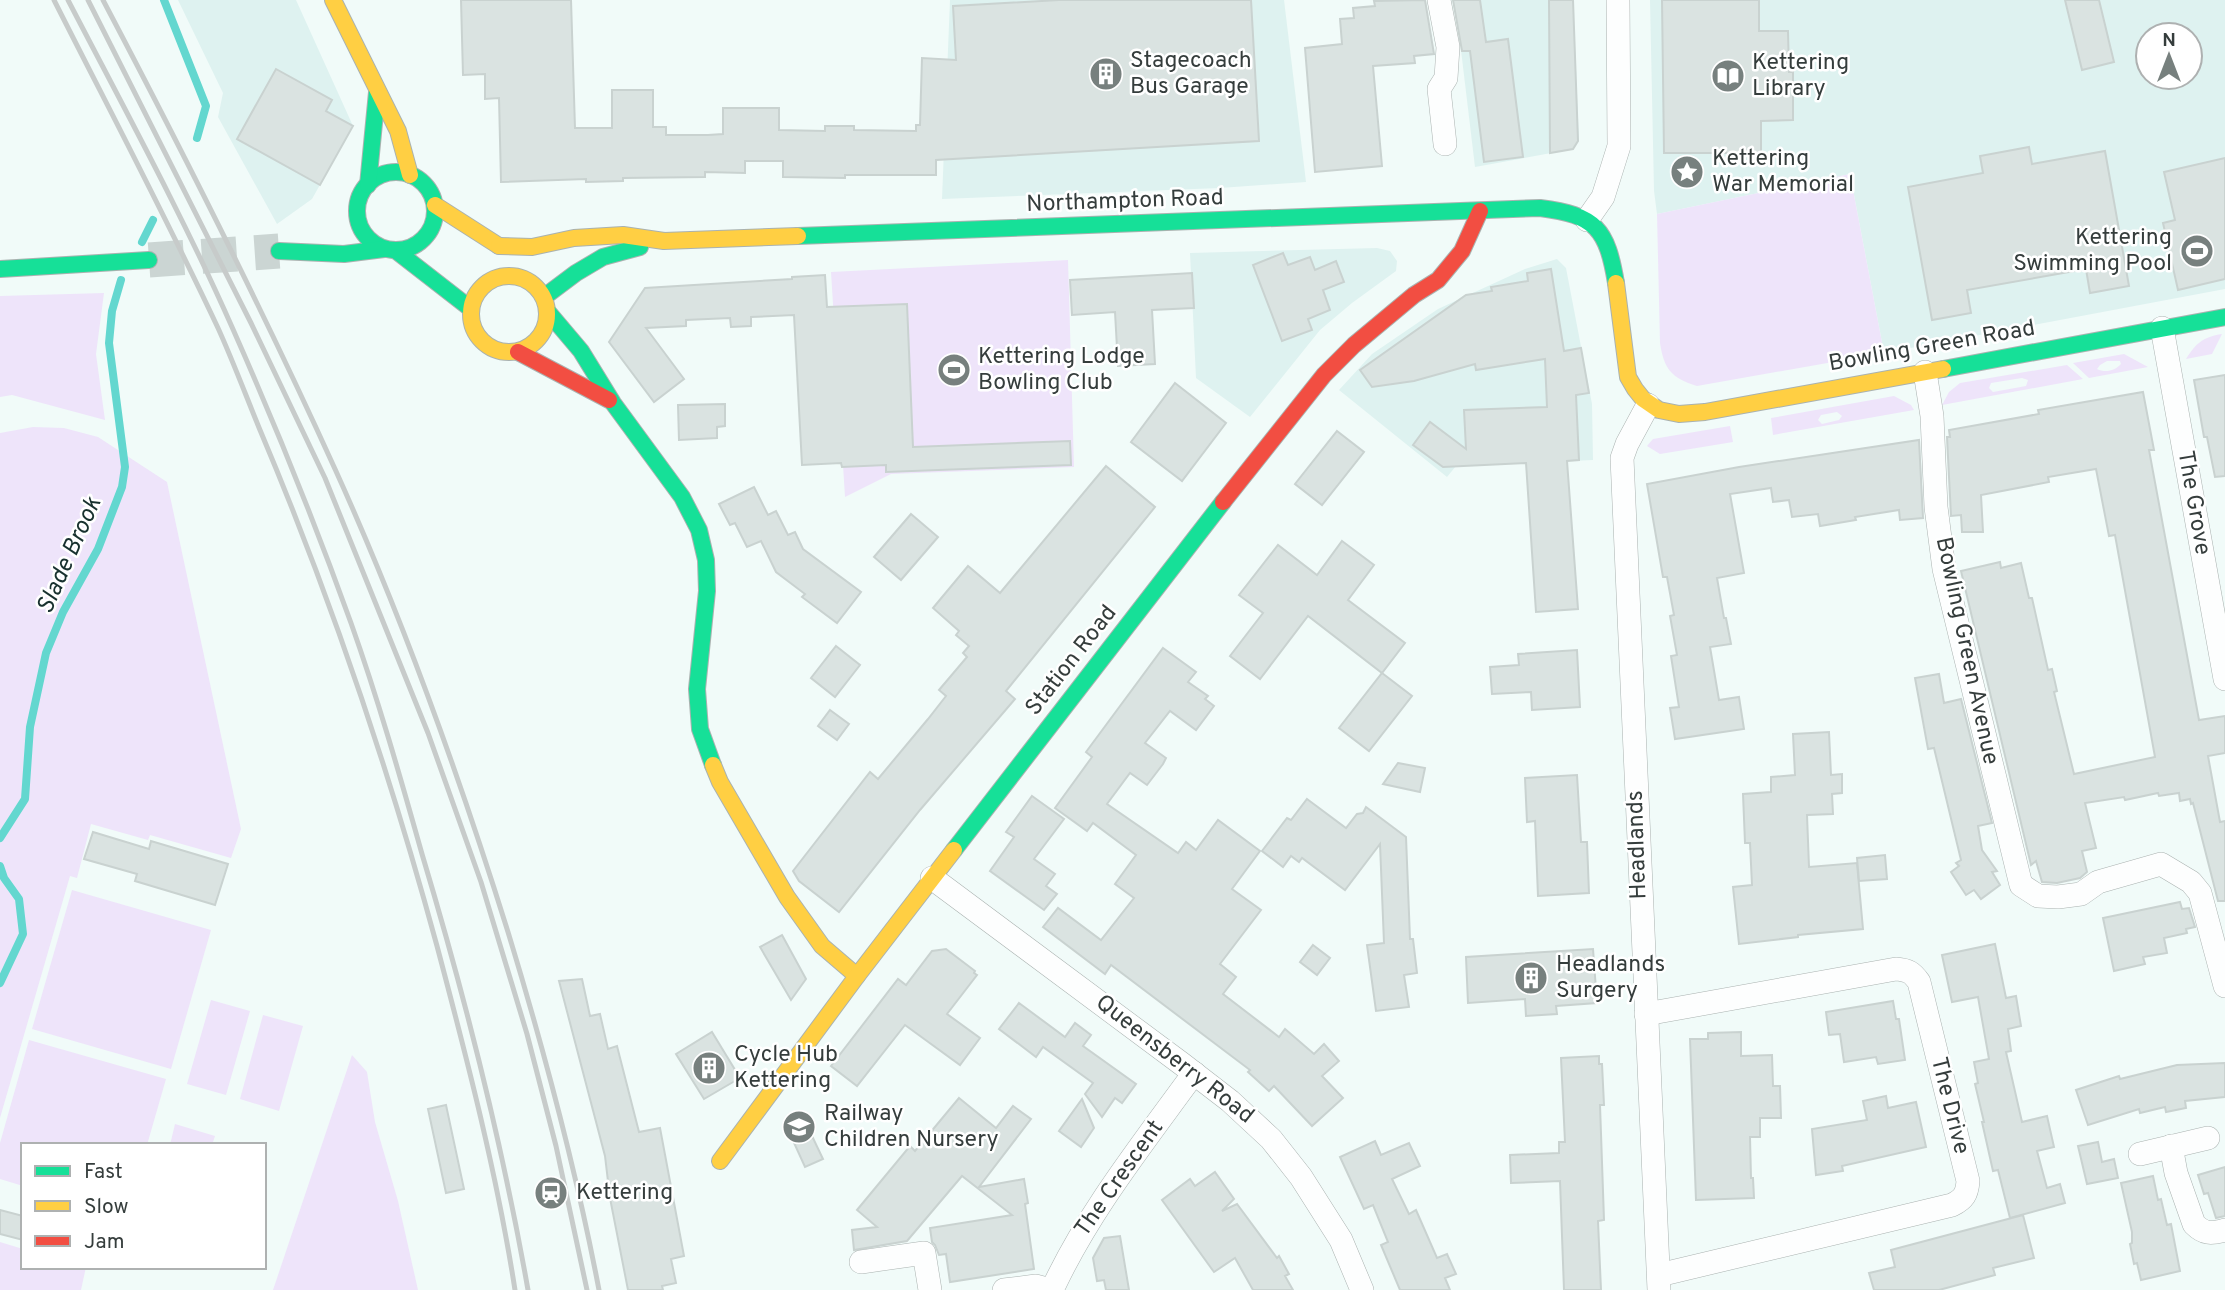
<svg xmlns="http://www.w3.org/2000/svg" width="2225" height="1290" font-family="Overpass,sans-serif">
  <rect width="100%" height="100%" fill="#f1fbf9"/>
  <!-- built -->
  <g fill="#def2f0" fill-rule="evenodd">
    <path d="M178,0H296L353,126L312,199L277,224L218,117L223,93Z"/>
    <path d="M950,0H1284L1306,182L1220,188L942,199Z"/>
    <path d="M1455,0H1573L1579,141L1573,149L1475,167Z"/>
    <path d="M1650,0H2225V289L1884,353L1850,174L1657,214L1654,191ZM2148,35H2190V77H2148Z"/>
    <path d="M1377,248L1390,251L1397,261L1396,271L1352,303L1320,330L1250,417L1196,378L1190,253Z"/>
    <path d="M1557,259L1566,268L1592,404L1593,460L1456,466L1447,477L1339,390L1372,354L1438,309L1525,269Z"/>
  </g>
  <!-- green -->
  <g fill="#eee4fa" fill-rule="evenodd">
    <path d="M1850,174L1884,353L1697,386C1671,378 1664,369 1660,343L1657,214Z"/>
    <path d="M1068,260L1074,467L891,474L845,497L831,272Z"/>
    <path d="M104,293L96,354L105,420L12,395L0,397V296Z"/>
    <path d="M2222,334L2212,354L2186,359C2196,343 2203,337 2222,334Z"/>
    <path d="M2124,354L2148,367L2089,378L2073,363ZM2107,361H2120L2121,364C2115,371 2105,373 2097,369L2100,365Z"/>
    <path d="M2067,365L2083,379L1942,405L1949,392L1960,383ZM2022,378L2028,380L2026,386L1993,392L1989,388L1991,383Z"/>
    <path d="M1894,396L1911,405L1914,410L1773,435L1771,418ZM1837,412L1842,416L1839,420L1822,424L1818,420L1821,415Z"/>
    <path d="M1730,426L1733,442L1660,454L1647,446L1653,439Z"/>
    <path d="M33,427L64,428L98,437L167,482L241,829L231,858L150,835L148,840L91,824L77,878L70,876L0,1118V433Z"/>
    <path d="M72,890L211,930L171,1069L32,1029Z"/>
    <path d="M211,1000L250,1011L226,1095L187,1084Z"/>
    <path d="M263,1015L303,1026L279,1111L240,1099Z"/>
    <path d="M29,1040L166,1079L147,1145H23V1186L0,1179V1143Z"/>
    <path d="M352,1055L367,1072L375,1122L398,1201L418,1290H273Z"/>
    <path d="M175,1124L215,1136L212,1145H170Z"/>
    <path d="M0,1242L23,1249V1267H86L81,1290H0Z"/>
  </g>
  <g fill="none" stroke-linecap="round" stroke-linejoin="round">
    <!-- stream -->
    <g stroke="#63d7cf" stroke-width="8">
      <path d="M164,0L206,106L197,138"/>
      <path d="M142,242L153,220"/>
      <path d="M0,838L25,799L30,727L46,653L63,612L98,549L122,487L125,467L109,343L112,311L121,280"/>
      <path d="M0,866L4,878L19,899L23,934L0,983"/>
    </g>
  </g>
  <!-- building -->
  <g fill="#dae3e1" stroke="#c9d2d0" stroke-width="2">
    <path d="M461,0H571L575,128H612V90H653V127H666V135H708L723,134V108H779V130L825,131V126H854V130L916,131V125H920L922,58L956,60L953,6L1059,0H1251L1259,141L936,160V175H845V178L783,177V161H745V173L705,172V177L623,178V181L586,182V179L501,182L499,98L485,99V74L463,75Z"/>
    <path d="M1425,0L1434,54L1414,56L1415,63L1373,66L1382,166L1315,172L1305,48L1342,44L1340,19L1354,18L1353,8L1375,6L1374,1Z"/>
    <path d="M1453,0H1480L1486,42L1508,39L1523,157L1484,162L1470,51H1462Z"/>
    <path d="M1549,0H1573L1578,141L1573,149L1550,153Z"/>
    <path d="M1662,0H1759V31H1788L1789,72H1793V120L1761,121V153H1664Z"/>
    <path d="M2065,0H2099L2114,62L2082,70Z"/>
    <path d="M276,69L332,100L326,111L353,126L320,185L237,139Z"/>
    <path d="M2029,147L2032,164L2105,151L2129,286L2090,293L2086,269L1967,290L1971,313L1932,320L1908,187L1983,173L1980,156Z"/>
    <path d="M2225,158V279L2178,290L2163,223L2175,220L2164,172Z"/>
    <path d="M1283,253L1288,265L1310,257L1315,270L1336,261L1344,282L1323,290L1330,310L1308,319L1312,330L1282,341L1253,265Z"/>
    <path d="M1551,269L1564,351L1581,348L1589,393L1576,395L1579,460L1567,461L1578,609L1536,612L1526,463L1443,467L1413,445L1430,422L1466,449L1464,410L1547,407L1545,359L1476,370L1475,364L1414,381L1372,387L1360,370L1466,295L1492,291L1491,287L1528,281L1527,273Z"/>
    <path d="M1192,273L1194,308L1152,310L1155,364L1118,366L1115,312L1072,315L1070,280Z"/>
    <path d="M825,275L827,307L907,304L913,447L1070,441L1071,465L886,472V465L842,467L841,463L802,465L794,315L751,317V326L731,327L730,318L686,320V326L646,328L684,379L654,402L609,342L645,288L792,279V277Z"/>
    <path d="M2225,375V476L2215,477L2207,437H2204L2194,380Z"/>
    <path d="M1175,383L1226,423L1182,481L1131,442Z"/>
    <path d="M2143,392L2154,450H2149L2199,720L2225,716V753L2208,756L2220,822L2225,821V901H2218L2193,803L2191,804L2190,799L2180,801L2179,793L2159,796L2158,793L2125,800L2124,797L2085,803L2096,848L2082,851L2087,872L2080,878L2057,883L2042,882L2036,861L2031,865L1961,571L2000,562L2001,568L2021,563L2029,598H2032L2048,670L2052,669L2057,691L2054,692L2074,774L2155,757L2115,535L2109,536L2096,469L2048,477L2049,482L1981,495L1983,532H1962L1961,515L1951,516L1947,437H1950L1949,430L2039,414L2038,410Z"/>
    <path d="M725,404V426L717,427V438L679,440L678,405Z"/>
    <path d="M1337,431L1364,452L1322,505L1295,484Z"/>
    <path d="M1919,440L1923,518L1900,520L1899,510L1855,517L1856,520L1820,526L1818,514L1792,517L1789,500L1773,502L1771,488L1730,494L1744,573L1717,578L1724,618H1726L1731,644L1710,647L1719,700L1739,697L1744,729L1675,739L1670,708L1679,707L1671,656L1677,655L1670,616L1674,615L1667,577H1663L1647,484L1739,467Z"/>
    <path d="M1106,466L1155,507L1006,691L1015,699L920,810L839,912L799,881L793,871L870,772L878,779L928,719L946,696L939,690L967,657L963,653L969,646L956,635L959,631L933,608L968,566L1000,593Z"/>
    <path d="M754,487L768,515L776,511L788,535L795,532L803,549L861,592L837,623L802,597L805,594L776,572L761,541L747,547L735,523L730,525L719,504Z"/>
    <path d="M911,514L938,537L901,580L874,557Z"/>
    <path d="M1342,541L1374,565L1348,600L1405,643L1382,673L1308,616L1260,679L1230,656L1263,613L1239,595L1278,545L1317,575Z"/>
    <path d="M836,646L860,665L835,697L811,678Z"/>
    <path d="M1163,648L1196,672L1188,682L1208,696L1205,699L1214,706L1196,730L1170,711L1145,743L1166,758L1163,764L1147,785L1130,773L1107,804L1178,853L1186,842L1196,850L1218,820L1260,851L1232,889L1261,910L1220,964L1236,977L1223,994L1279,1037L1285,1029L1314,1054L1324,1044L1339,1061L1322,1076L1343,1098L1312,1126L1274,1086L1269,1091L1248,1072L1250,1070L1111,965L1105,974L1043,927L1058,908L1101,940L1134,898L1115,884L1136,855L1093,823L1087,831L1055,808L1092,757L1086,752Z"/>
    <path d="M1577,650L1580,707L1532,710L1531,692L1492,694L1490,667L1519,665L1518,654Z"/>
    <path d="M1382,673L1412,696L1369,751L1339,728Z"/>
    <path d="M1939,674L1944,703L1961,699L1992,823L1978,826L1982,850L1997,871L1992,872L2000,885L1981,899L1974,890L1966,895L1951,872L1959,866L1956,863L1961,860L1934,748L1928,749L1915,678Z"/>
    <path d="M830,710L849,724L837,740L818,726Z"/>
    <path d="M1829,732L1831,775L1842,774V793L1832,794L1833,814L1807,815L1809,867L1857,863L1863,929L1798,935V937L1739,944L1733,887L1752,885L1750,843H1745L1743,794L1771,792V777L1795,775L1793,734Z"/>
    <path d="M1398,763L1425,768L1420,792L1383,784Z"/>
    <path d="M1577,775L1581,842H1587L1589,893L1538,896L1535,821L1527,822L1525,778Z"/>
    <path d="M1032,796L1064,819L1034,859L1055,874L1046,886L1057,894L1044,910L990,871L1014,837L1006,832Z"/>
    <path d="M1307,799L1346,828L1357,814L1363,813L1366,807L1406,837L1410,939H1413L1417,973L1404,975L1409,1007L1376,1011L1367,945L1384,943L1380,844L1345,890L1302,858L1299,862L1291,856L1283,867L1262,851L1287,818L1291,820Z"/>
    <path d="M93,832L149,849L151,841L228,864L215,905L135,881L137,874L84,859Z"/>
    <path d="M1885,855L1887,879L1859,881L1857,858Z"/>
    <path d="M2180,902L2182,909L2189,908L2195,927L2186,929L2187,933L2164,938L2167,953L2143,957L2145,964L2114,971L2103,918Z"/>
    <path d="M782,935L806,979L791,1000L760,947Z"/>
    <path d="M1995,944L2006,998L2016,996L2021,1026L2008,1029L2011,1051L2006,1052L2022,1122L2047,1116L2054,1147L2037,1151L2047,1188L2060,1184L2065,1203L2010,1218L1998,1170L1993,1171L1982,1122H1984L1975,1084L1978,1083L1974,1062L1989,1059L1978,997L1952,1002L1942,955Z"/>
    <path d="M1313,945L1330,958L1317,975L1300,962Z"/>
    <path d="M946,949L975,971L974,973L977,975L947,1014L980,1038L960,1065L905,1025L857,1086L831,1066L898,979L906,985L932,951Z"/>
    <path d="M1593,949L1597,1003L1556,1006L1557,1014L1526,1016L1525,999L1468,1003L1466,957Z"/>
    <path d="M582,979L590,1016L600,1014L608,1049L617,1046L639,1132L660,1128L684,1256L671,1259L676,1283L662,1286L663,1290H628L610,1198L605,1156L559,981Z"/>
    <path d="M1893,1001L1896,1019H1899L1905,1060L1878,1064L1876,1057L1844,1062L1840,1034L1829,1035L1826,1012Z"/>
    <path d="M1019,1003L1065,1037L1075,1023L1091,1035L1083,1046L1136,1084L1122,1103L1115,1098L1102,1117L1085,1094L1093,1083L1043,1047L1036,1057L999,1029Z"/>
    <path d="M712,1032L740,1078L704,1099L676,1054Z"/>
    <path d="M1741,1032V1056L1772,1055L1773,1086H1780L1781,1118H1760V1137H1750L1751,1178H1753L1754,1198L1696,1200L1690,1039H1708V1033Z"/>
    <path d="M1599,1056V1064H1602L1604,1105H1600L1604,1220L1598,1221L1601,1290H1564L1560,1181L1511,1183L1510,1155L1559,1153V1142H1565L1561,1058Z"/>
    <path d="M2225,1063V1097L2185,1101L2186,1108L2166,1112L2165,1107L2140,1113L2139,1109L2088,1125L2076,1090L2119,1076L2120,1079L2177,1065Z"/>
    <path d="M1886,1096L1888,1108L1916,1102L1926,1147L1842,1166L1843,1171L1816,1175L1812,1129L1867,1120L1863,1101Z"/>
    <path d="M959,1098L996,1128L1013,1106L1031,1119L979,1187L1024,1179L1028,1203L1025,1204L1034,1269L950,1282L946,1254L939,1255L935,1245L932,1242L930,1228L1012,1215L962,1176L907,1241L854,1250L852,1230L877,1227L857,1210L910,1146L915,1151Z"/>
    <path d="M1082,1099L1094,1128L1081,1147L1059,1131Z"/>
    <path d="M446,1105L464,1189L446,1193L428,1109Z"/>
    <path d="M802,1115L823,1159L805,1167L785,1123Z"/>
    <path d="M1375,1141L1381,1155L1409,1143L1420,1166L1392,1179L1409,1214L1416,1210L1437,1258L1447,1254L1456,1274L1445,1278L1450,1290H1400L1381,1245L1388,1242L1373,1205L1364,1209L1340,1157Z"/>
    <path d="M2098,1142L2102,1162L2114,1159L2118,1178L2087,1184L2078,1146Z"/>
    <path d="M2225,1167V1216L2216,1218L2208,1193L2204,1194L2198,1175Z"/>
    <path d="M1215,1172L1234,1199L1222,1211L1237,1204L1277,1258L1279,1256L1289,1274L1285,1276L1293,1290H1253L1235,1258L1214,1272L1162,1200L1190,1179L1195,1186Z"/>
    <path d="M2153,1176L2158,1200L2161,1199L2167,1225L2171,1224L2180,1271L2141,1280L2137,1263L2134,1264L2130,1244L2132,1243V1232L2121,1183Z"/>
    <path d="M0,1210L23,1216V1240L0,1234Z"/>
    <path d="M2023,1215L2034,1258L1993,1268L1995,1275L1939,1290H1874L1869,1273L1895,1267L1891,1250Z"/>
    <path d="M1120,1236L1129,1290H1106L1104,1280L1097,1281L1093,1258L1104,1238Z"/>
  </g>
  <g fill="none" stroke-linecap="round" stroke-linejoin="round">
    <!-- primary-tunnel -->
    <path stroke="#cbd5d3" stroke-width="35" stroke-dasharray="35 18" stroke-linecap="butt" d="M149,260L279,251"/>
    <defs>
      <g id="street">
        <path d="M1439,0L1448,47L1446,78L1439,89L1445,144"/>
        <path d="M1587,220L1603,197L1619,146L1618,0"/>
        <path d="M2162,328L2225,679"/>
        <path d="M1925,372L1932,416L1936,507L1944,569L2021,885L2038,896L2058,897L2081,894L2098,882L2161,864L2191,882L2200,893L2225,986"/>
        <path d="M1648,405L1627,444L1622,458L1659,1290"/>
        <path d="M932,878L1182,1064L1230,1101L1271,1139L1301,1177L1341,1240L1362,1290"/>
        <path d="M1646,1014L1896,969C1908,970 1912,972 1919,982L1968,1181C1967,1194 1964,1199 1952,1205L1659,1275"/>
        <path d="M2171,1146L2176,1173L2194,1224C2204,1234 2211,1234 2225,1230"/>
        <path d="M2140,1154L2208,1138"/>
        <path d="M861,1262L924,1253L930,1290"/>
        <path d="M1004,1290L1036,1286L1051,1290"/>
        <path d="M1052,1290C1088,1212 1144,1142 1194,1073"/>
      </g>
      <g id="fast">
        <circle cx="396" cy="211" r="39"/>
        <path d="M368,185L377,92"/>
        <path d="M798,236L1540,208C1596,215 1607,229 1616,283"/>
        <path d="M395,250L471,309"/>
        <path d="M279,251L344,254L384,249"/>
        <path d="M0,269L149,260"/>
        <path d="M544,297L576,273L603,257L640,247"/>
        <path d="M548,312L581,351L613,403L682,497L699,530L706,560L707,591L697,689L700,729L713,765"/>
        <path d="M1943,369L2225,317"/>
        <path d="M954,850L1223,502"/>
      </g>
      <g id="slow">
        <path d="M333,0L398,131L410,175"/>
        <path d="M435,205L499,246"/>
        <path d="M499,246L532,247L574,238L623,235L664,241L798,236"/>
        <circle cx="509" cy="314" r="38"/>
        <path d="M1616,283L1628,377L1635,389L1643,399L1659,410L1679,414L1705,412L1943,369"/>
        <path d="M713,765L720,782L787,897L822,946L857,976"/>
        <path d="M720,1161L857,976L954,850"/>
      </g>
      <g id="jam">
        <path d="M518,352L609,400"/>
        <path d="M1223,502L1324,375L1354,345L1414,295L1438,280L1462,251L1480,211"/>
      </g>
    </defs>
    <!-- street casing -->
    <use href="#street" stroke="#aab2b0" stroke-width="24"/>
    <!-- fast casing -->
    <use href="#fast" stroke="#aab2b0" stroke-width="18"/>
    <!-- slow casing -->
    <use href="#slow" stroke="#aab2b0" stroke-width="18"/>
    <!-- jam casing -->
    <use href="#jam" stroke="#aab2b0" stroke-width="18"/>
    <!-- street -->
    <use href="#street" stroke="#fdfefe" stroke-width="23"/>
    <!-- fast -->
    <use href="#fast" stroke="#16e098" stroke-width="16"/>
    <!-- slow -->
    <use href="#slow" stroke="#ffcf43" stroke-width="16"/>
    <!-- jam -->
    <use href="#jam" stroke="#f24e42" stroke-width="16"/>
    <!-- rail -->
    <g stroke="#c7cbca" stroke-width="5">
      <path d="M54,0C109,109 166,217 218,328C233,361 246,396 260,430C331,598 389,770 437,946C467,1059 497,1174 515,1290"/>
      <path d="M68,0C124,108 183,216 232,327C275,424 315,523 351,623C378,699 400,776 422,854C465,997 502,1142 528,1290"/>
      <path d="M88,0L251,323L325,478L428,733L481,882L527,1034L556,1146L587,1290"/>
      <path d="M103,0C184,154 263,310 335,469C403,619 459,775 508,932C544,1050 576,1169 599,1290"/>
    </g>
  </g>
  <!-- icons -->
  <defs>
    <symbol id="building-disc" viewBox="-11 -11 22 22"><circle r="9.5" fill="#77807e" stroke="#fff"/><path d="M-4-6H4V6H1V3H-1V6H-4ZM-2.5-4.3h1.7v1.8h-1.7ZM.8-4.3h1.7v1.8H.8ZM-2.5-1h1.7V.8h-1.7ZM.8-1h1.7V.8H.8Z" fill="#fff"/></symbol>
    <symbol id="library-disc" viewBox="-11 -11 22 22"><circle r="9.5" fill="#77807e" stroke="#fff"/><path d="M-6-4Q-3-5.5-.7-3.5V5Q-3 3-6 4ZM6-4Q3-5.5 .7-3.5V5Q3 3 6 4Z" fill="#fff"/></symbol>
    <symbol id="sight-disc" viewBox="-11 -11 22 22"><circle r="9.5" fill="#77807e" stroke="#fff"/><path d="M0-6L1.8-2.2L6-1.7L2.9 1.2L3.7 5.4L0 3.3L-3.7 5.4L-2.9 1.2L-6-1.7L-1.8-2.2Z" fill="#fff"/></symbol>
    <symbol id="stadium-disc" viewBox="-11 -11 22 22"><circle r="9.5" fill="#77807e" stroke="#fff"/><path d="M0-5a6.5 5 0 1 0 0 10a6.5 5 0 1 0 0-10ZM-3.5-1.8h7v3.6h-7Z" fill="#fff"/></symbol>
    <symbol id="school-disc" viewBox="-11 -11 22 22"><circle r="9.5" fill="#77807e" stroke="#fff"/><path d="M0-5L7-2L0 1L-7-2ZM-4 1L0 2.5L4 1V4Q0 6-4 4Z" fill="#fff"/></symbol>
    <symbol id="station-disc" viewBox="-11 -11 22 22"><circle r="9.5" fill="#77807e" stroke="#fff"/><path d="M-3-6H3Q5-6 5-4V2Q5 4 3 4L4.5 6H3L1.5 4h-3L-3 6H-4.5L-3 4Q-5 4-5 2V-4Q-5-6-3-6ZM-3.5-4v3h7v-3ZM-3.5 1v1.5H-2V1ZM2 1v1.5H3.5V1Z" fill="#fff"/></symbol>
  </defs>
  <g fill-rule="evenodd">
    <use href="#building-disc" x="1087" y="55" width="38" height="38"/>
    <use href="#library-disc" x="1709" y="57" width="38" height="38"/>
    <use href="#sight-disc" x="1668" y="153" width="38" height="38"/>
    <use href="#stadium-disc" x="2178" y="232" width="38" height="38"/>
    <use href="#stadium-disc" x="935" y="351" width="38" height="38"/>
    <use href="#building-disc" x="1512" y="959" width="38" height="38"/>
    <use href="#building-disc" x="690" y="1049" width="38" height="38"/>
    <use href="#school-disc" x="780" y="1108" width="38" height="38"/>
    <use href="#station-disc" x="532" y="1174" width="38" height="38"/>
  </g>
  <g text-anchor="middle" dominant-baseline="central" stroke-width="5" stroke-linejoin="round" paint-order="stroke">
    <!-- poi labels -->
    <g font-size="23" fill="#353d3c" stroke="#fff" text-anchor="start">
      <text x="1130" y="61">Stagecoach<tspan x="1130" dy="26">Bus Garage</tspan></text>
      <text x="1752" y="63">Kettering<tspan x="1752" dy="26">Library</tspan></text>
      <text x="1712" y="159">Kettering<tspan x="1712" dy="26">War Memorial</tspan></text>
      <text x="2172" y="238" text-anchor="end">Kettering<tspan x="2172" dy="26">Swimming Pool</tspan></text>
      <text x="978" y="357">Kettering Lodge<tspan x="978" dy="26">Bowling Club</tspan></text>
      <text x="1556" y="965">Headlands<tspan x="1556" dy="26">Surgery</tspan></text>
      <text x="734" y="1055">Cycle Hub<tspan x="734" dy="26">Kettering</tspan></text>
      <text x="824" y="1114">Railway<tspan x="824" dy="26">Children Nursery</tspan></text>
      <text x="576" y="1193">Kettering</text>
    </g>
    <!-- street labels -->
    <g font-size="23" fill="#353d3c" stroke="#fff">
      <text transform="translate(1125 202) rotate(-2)">Northampton Road</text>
      <text transform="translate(1932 347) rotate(-10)">Bowling Green Road</text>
      <text transform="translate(2193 503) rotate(80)">The Grove</text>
      <text transform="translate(1966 651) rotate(78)">Bowling Green Avenue</text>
      <text transform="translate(1072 661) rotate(-52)">Station Road</text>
      <text transform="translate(1638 845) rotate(-92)">Headlands</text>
      <text transform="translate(1174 1060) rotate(38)">Queensberry Road</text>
      <text transform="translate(1949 1106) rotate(76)">The Drive</text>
      <text transform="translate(1120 1179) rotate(-55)">The Crescent</text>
    </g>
    <!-- water labels -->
    <g font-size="24" font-style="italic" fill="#18312f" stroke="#fff">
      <text transform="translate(70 556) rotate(-66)">Slade Brook</text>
    </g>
  </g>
  <!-- legend -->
  <rect x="21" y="1143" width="245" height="126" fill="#ffffff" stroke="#aeb1b1" stroke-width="2"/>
  <rect x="35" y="1166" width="35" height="10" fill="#16e098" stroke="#aeb1b1" stroke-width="2"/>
  <text x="84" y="1178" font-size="21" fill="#353d3c">Fast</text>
  <rect x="35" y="1201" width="35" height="10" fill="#ffcf43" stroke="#aeb1b1" stroke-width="2"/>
  <text x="84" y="1213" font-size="21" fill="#353d3c">Slow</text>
  <rect x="35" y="1236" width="35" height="10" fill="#f24e42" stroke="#aeb1b1" stroke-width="2"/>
  <text x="84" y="1248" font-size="21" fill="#353d3c">Jam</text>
  <!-- north arrow -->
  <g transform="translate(2169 56)"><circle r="33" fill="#ffffff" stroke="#aeb1b1" stroke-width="2"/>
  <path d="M0-5L12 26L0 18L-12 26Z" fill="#77807e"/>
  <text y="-10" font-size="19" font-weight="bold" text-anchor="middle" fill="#353d3c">N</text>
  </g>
</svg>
